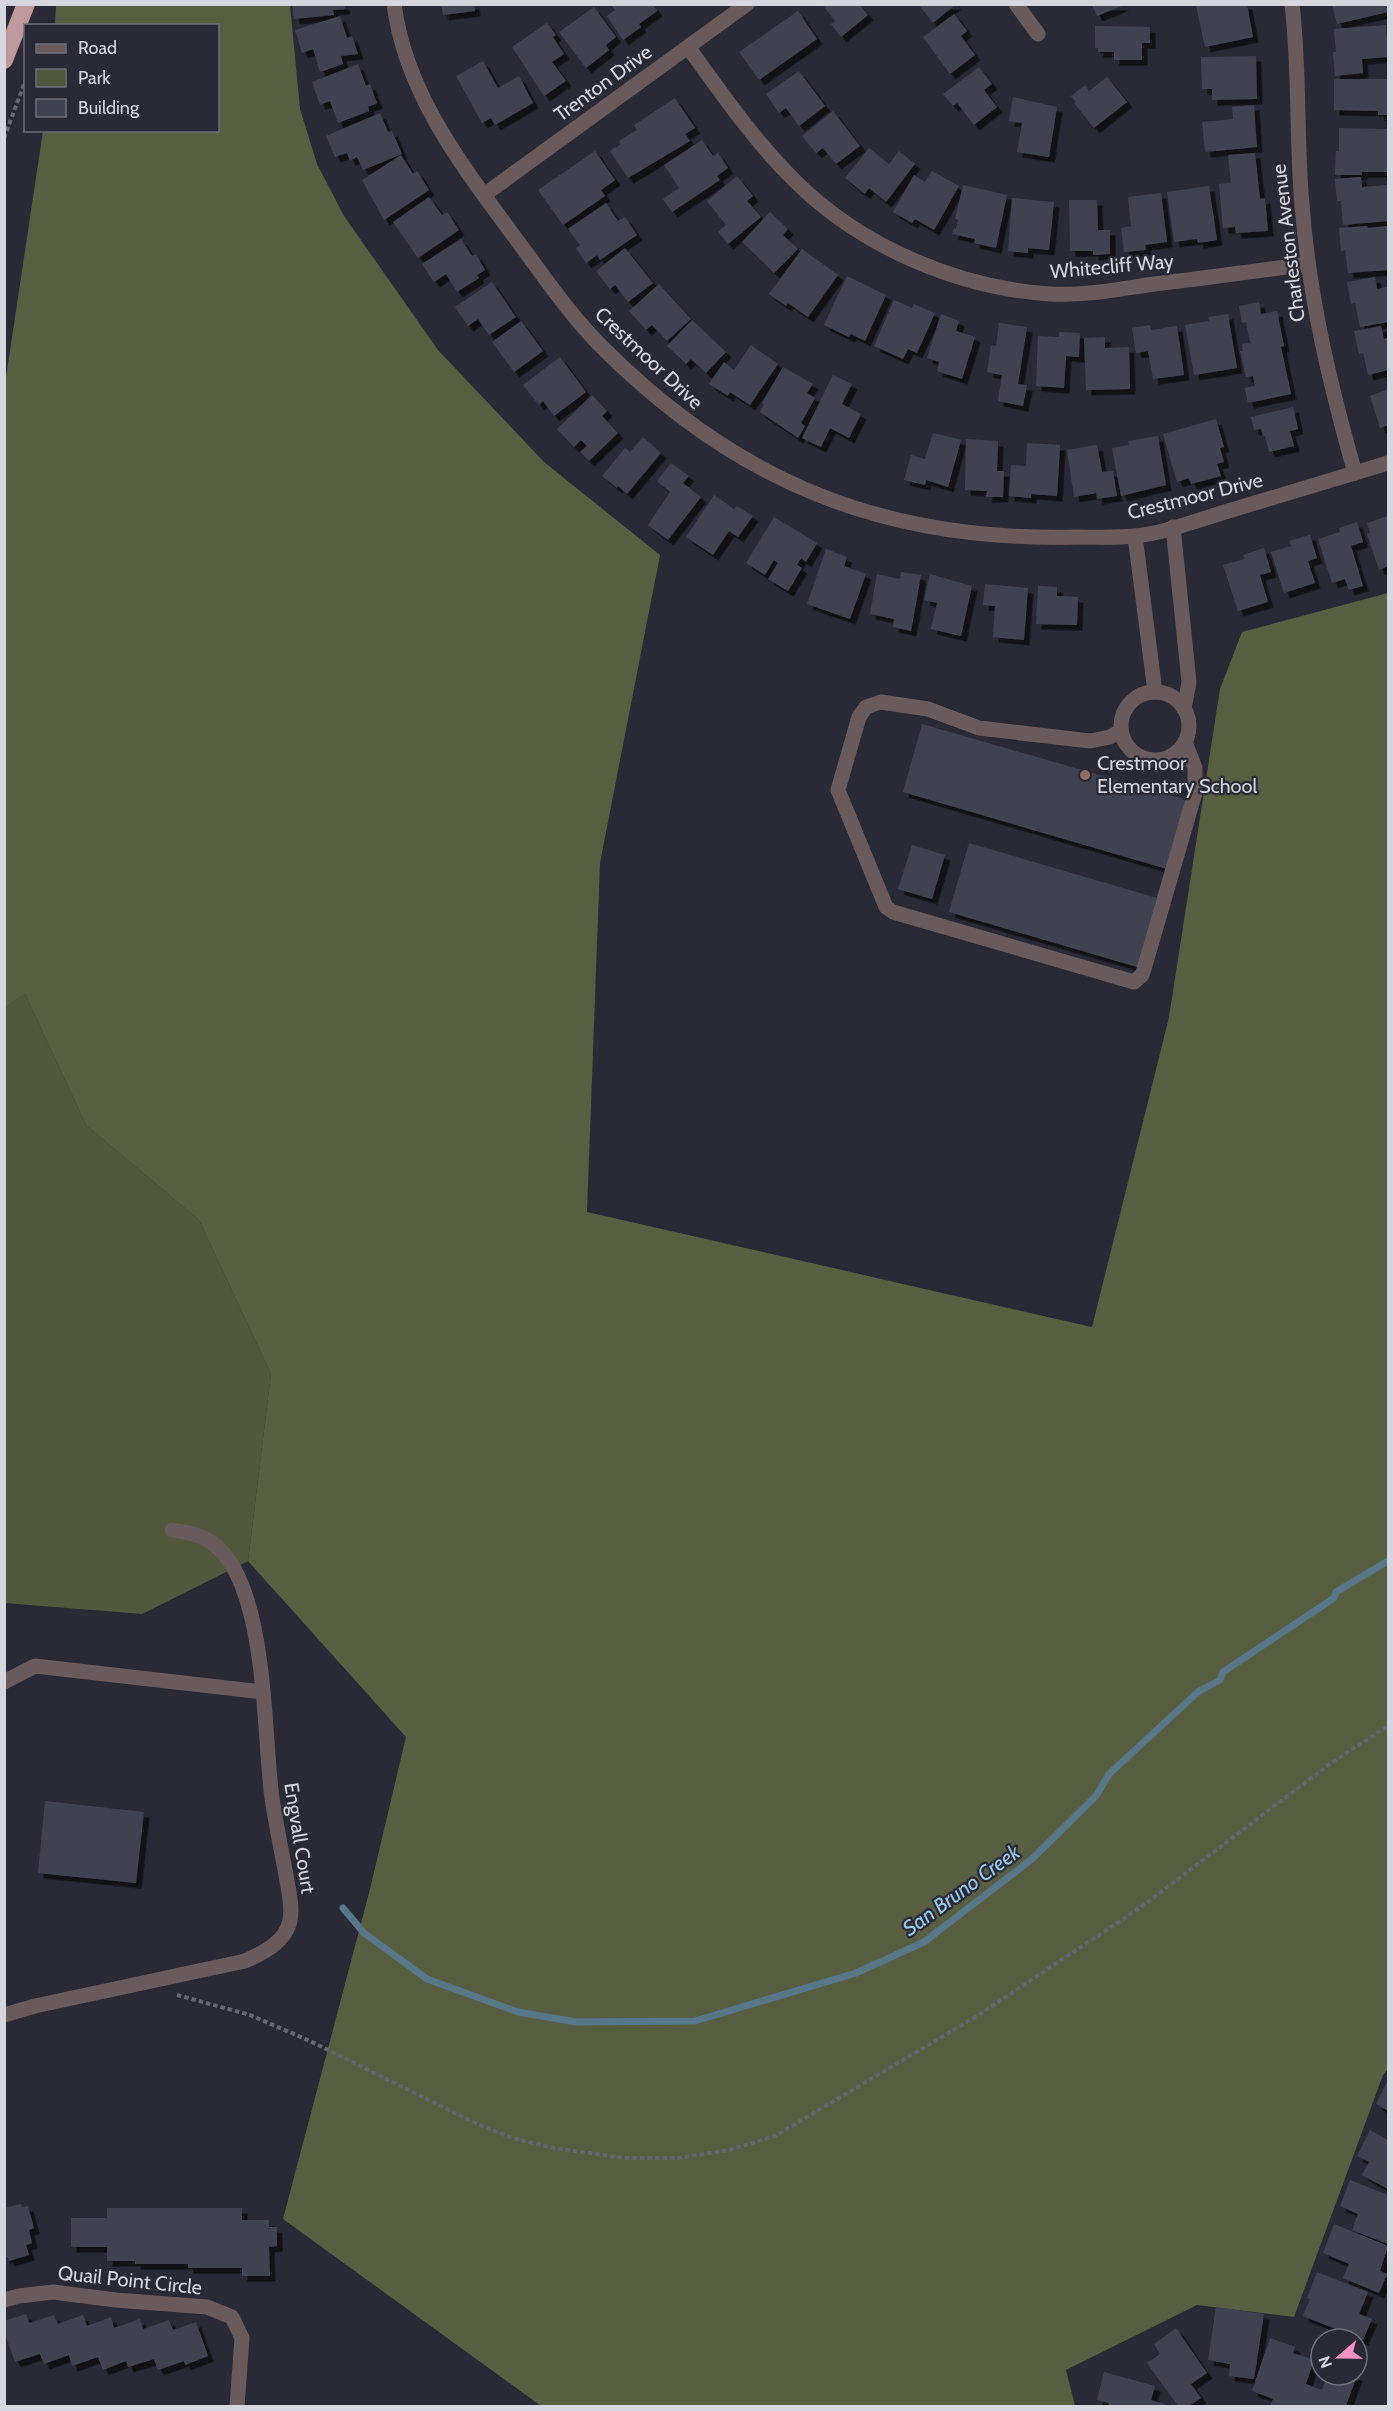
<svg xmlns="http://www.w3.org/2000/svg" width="1393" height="2411" font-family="Cabin,sans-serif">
  <defs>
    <filter id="shadow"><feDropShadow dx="5.5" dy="5.5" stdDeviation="0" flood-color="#0009"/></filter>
  </defs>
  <rect width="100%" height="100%" fill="#2a2a37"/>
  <!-- green -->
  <path fill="#52583d" d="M25,994L86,1125L199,1220L271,1374L248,1561L142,1614L5,1603L4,1007Z"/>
  <!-- forest -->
  <path fill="#585e42" d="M56,5H290L300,109L317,164L344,216L438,350L544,462L660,555L600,863L587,1212L1092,1327L1169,1017L1220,689L1242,632L1388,593V2069L1383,2075L1294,2317L1197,2305L1066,2370L1075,2406H541L283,2219L369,1893L406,1737L248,1561L271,1374L199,1220L86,1125L25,994L5,1007V384L43,131L218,130V26L55,25Z"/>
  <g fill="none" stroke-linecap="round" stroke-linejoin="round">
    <!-- stream -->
    <path stroke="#597588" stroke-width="7" d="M343,1908L364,1933L427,1979L518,2012L576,2022L695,2021L856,1973L924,1942L1032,1859L1096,1796L1109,1774L1199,1691L1220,1680L1223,1672L1334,1598L1336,1592L1388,1561"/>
  </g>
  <!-- building -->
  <g fill="#414250" filter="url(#shadow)">
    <path d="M292,4H344L345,9L333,10L334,15L294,19Z"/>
    <path d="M441,4H474L475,11L443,15Z"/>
    <path d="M822,4H859L868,15L841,37L831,24L835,21Z"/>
    <path d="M918,4H956L933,23Z"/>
    <path d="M1203,4H1247L1253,37L1205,47L1196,6Z"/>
    <path d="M1332,4H1388V12L1337,24Z"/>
    <path d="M611,5H653L657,11L639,24L641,27L623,40L607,16L615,10Z"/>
    <path d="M1092,5H1124L1097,16Z"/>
    <path d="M594,7L616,37L606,45L609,50L586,68L559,32Z"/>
    <path d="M798,11L817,39L759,80L739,52Z"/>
    <path d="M954,14L967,31L961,36L975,55L950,74L923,37Z"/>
    <path d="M340,16L347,38L352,36L358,54L341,56L343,64L320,72L313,49L302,53L295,30Z"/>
    <path d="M547,23L556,35L553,37L564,54L552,62L566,81L544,96L512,47Z"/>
    <path d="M1386,25L1388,57L1362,59L1363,73L1335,76L1333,52H1336L1334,29Z"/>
    <path d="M1095,26L1150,27V43H1142V60H1114V52H1098V48H1095Z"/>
    <path d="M1256,56L1257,99L1212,100V89H1202L1201,57Z"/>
    <path d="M483,61L498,88L519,76L533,103L495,125L491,118L482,123L456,76Z"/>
    <path d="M358,64L366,86L370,84L377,103L368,107L369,111L338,123L330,101L320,105L312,82Z"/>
    <path d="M979,67L992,84L984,90L997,107L974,125L957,103L953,106L943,94Z"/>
    <path d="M799,71L825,106L799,126L786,108L779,113L766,94Z"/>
    <path d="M1107,77L1127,102L1094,128L1074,103L1076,102L1071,96L1085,85L1089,91Z"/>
    <path d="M1334,79H1388V115H1378V111L1334,110Z"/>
    <path d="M1013,97L1057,107L1049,157L1017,152L1022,123L1009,121Z"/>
    <path d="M675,98L695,128L685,134L690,141L628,178L610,151L621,144L619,141L637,130L634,125Z"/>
    <path d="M1254,105L1257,147L1205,152L1202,122L1233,119L1232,107Z"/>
    <path d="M833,111L860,146L836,164L823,148L816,153L802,136Z"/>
    <path d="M380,113L388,132L392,131L402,154L363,170L357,157L350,161L347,153L335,157L326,136Z"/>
    <path d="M1339,128L1388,129V172H1362V175H1335L1336,151H1339Z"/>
    <path d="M702,140L713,156L718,153L728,168L717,176L720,180L672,212L663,199L679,188L664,165Z"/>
    <path d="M869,148L889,164L899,151L915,164L886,202L869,188L865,194L845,178Z"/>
    <path d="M595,151L615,180L601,190L605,196L563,225L538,190Z"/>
    <path d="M1255,153L1260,199L1265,198L1268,231L1236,233L1235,227L1223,228L1219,184L1231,183L1228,155Z"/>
    <path d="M401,155L413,174L417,171L429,190L384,220L362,180Z"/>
    <path d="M932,171L959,186L934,230L915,219L912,223L893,212L914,175L925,182Z"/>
    <path d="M737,176L753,196L747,201L761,217L728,244L718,232L726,225L707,201Z"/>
    <path d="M1361,177L1362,187L1388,185V221L1343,225L1341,201H1337L1335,179Z"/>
    <path d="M963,185L1007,195L996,248L974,243L975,239L952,234L954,228L956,229L958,220L955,219Z"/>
    <path d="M1209,186L1217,240L1198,243L1197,239L1174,242L1167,192Z"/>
    <path d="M1161,193L1167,242L1145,245L1146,250L1124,252L1121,228L1131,226L1128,197Z"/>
    <path d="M429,197L442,215L447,212L459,230L418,258L393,222Z"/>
    <path d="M1012,198L1054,202L1049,250L1028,248V253L1008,251Z"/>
    <path d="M1069,200H1097L1098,230H1110V254L1093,255V251H1070Z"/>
    <path d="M606,203L618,221L625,217L637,235L600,260L597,255L586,263L576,248L580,245L568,229Z"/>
    <path d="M770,212L788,229L783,235L798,249L774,273L742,242Z"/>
    <path d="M1367,226L1368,228L1388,226V270L1348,273L1345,250L1341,251L1339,228Z"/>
    <path d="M461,239L472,256L476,254L485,270L477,275L479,278L457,292L446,274L434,282L422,264Z"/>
    <path d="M625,248L653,283L628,302L615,285L610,289L596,271Z"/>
    <path d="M802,249L838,275L808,317L788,303L786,306L769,294Z"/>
    <path d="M847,276L886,295L865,341L851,334L849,337L824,325Z"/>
    <path d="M1375,277L1377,289L1388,287V322L1360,327L1355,303L1351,304L1347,282Z"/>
    <path d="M492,282L516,317L489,335L478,319L468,326L455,307Z"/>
    <path d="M659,284L691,319L667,341L652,325L646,330L629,311Z"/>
    <path d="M894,300L912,308L914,304L935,313L917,353L908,349L903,359L874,346Z"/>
    <path d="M1259,302L1261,314L1277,311L1284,346L1281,347L1291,394L1248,403L1245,388L1255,386L1253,376L1246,377L1240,351H1243L1242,344L1250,343L1246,322L1242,323L1239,306Z"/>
    <path d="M941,314L959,321L956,331L975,337L962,379L937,371L939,362L927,358Z"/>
    <path d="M1228,314L1237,368L1194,375L1185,325L1209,321L1208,317Z"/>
    <path d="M692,320L726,352L706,373L691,359L686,364L667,346Z"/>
    <path d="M521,321L543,351L514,372L492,342Z"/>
    <path d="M999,323L1027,327L1018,384L1027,385L1023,406L998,401L1002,375L987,372L991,345L996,346Z"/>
    <path d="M1150,325L1151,330L1177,326L1184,375L1153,379L1148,351L1136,353L1132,328Z"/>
    <path d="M1381,326L1384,339L1388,338V370L1368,375L1363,353L1359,354L1354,331Z"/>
    <path d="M1059,332L1080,333L1079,357L1066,356L1064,388L1036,386L1038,336L1059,337Z"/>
    <path d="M1105,337V348L1129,347L1130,389L1086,390L1084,338Z"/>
    <path d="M751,345L778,364L750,405L730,392L728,396L709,384L724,362L734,370Z"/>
    <path d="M560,357L586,392L554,416L543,401L539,405L523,385Z"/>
    <path d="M783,367L813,384L807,393L815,398L801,423L805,426L798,438L760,412L764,404L762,403Z"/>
    <path d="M833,375L852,384L842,404L861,414L849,438L830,428L821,447L802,438Z"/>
    <path d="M1388,389V425L1380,428L1370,396Z"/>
    <path d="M592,395L607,411L602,416L618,433L589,461L580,452L587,446L581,440L574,447L557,429Z"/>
    <path d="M1293,407L1298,429L1290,431L1294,446L1269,452L1265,436H1263L1261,429L1254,430L1251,417Z"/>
    <path d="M1216,419L1224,447L1220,448L1224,462L1217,464L1221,476L1191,484L1189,478L1177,482L1163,434Z"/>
    <path d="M933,433L961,440L948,487L926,480L925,485L904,480L911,455L925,459Z"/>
    <path d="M1158,436L1166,485L1121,496L1112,448L1129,445L1128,441Z"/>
    <path d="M643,437L661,453L627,494L618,486L617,488L602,476L625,448L630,452Z"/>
    <path d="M966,439L998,441L997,471H1004L1003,497H986L987,491L965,490Z"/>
    <path d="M1027,443L1060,445L1057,496L1031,494V498L1009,496L1011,465L1026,466Z"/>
    <path d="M1097,445L1102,472L1113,471L1117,496L1097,499L1096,493L1074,497L1067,450Z"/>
    <path d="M671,463L689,476L683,483L701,497L668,540L648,525L670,492L657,481Z"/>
    <path d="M714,495L734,509L737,506L753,516L738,537L729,531L713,555L686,537Z"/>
    <path d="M1388,516V566L1379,570L1367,534L1370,533L1367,523Z"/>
    <path d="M774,517L817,543L806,562L801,558L797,565L802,568L788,591L768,579L778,563L774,560L765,575L746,563Z"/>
    <path d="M1357,522L1363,542L1351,546L1363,586L1349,590L1345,579L1332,583L1318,539L1340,532L1339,528Z"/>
    <path d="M1310,535L1317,558L1308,561L1315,583L1284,593L1271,552L1291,546L1289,541Z"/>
    <path d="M1264,548L1271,572L1260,575L1268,602L1238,611L1223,565L1245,559L1243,555Z"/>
    <path d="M826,549L847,557L844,566L866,574L850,619L807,604Z"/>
    <path d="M901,572L921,575L911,631L893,627L894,619L870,614L877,574L900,579Z"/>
    <path d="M930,574L972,586L961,636L931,629L937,603L924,600Z"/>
    <path d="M985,584L1028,588L1024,640L993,637L995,606L983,605Z"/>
    <path d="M1038,586L1057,587V596L1078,597L1077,625L1036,624Z"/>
    <path d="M922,724L1186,800L1167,869L903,792Z"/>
    <path d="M969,843L1157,898L1137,967L949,912Z"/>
    <path d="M912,845L945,855L932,899L898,889Z"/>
    <path d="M45,1801L144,1812L136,1883L38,1873Z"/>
    <path d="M1388,2080V2111L1376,2104Z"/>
    <path d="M1370,2130L1388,2140V2189L1362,2175L1369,2162L1357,2156Z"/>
    <path d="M1350,2180L1388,2195V2244L1352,2230L1358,2214L1340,2206Z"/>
    <path d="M21,2204L22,2207L28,2206L34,2228L29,2230L32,2243L26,2245L29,2255L9,2261L8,2257L4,2258V2208Z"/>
    <path d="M107,2208H242V2220H269V2227H277V2246L269,2247L270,2276H242V2268H188V2264H135V2261H107V2247H71V2218H107Z"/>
    <path d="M1334,2224L1388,2246L1380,2271L1387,2274L1379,2293L1343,2278L1349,2264L1323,2253Z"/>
    <path d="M1317,2272L1368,2292L1359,2314L1372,2319L1363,2340L1303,2316L1310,2299L1307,2298Z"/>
    <path d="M1216,2307L1264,2314L1254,2379L1229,2376L1230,2364L1208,2360Z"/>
    <path d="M26,2314L29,2323L54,2315L58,2324L83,2315L87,2326L111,2317L114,2328L140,2319L143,2329L169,2320L173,2330L196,2322L208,2356L185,2365L184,2361L158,2370L154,2359L128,2367L126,2361L103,2370L98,2357L72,2366L69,2355L44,2364L40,2354L15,2362L4,2331V2321Z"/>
    <path d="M1176,2328L1207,2373L1191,2384L1201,2398L1189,2406H1178L1147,2363L1160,2354L1154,2344Z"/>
    <path d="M1270,2338L1295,2347L1293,2353L1314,2360L1306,2384L1322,2390L1327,2375H1357L1346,2406H1270L1273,2399L1252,2391Z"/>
    <path d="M1104,2372L1155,2386L1151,2400L1165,2404L1164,2406H1108L1109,2403L1097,2400Z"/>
  </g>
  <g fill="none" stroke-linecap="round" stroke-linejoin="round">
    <!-- path -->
    <g stroke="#666671" stroke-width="4" stroke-dasharray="4.5 3" stroke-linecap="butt">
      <path d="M4,138L26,79"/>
      <path d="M177,1995L250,2015L310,2041L473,2122L512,2138L554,2148L624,2158H678L730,2150L775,2136L977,2016L1141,1907L1331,1763L1388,1726"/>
    </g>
    <!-- minor -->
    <g stroke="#695a5b" stroke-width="15">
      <path d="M394,4C406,98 468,173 522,247C548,282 573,319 605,350C740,484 887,542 1077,537C1096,537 1115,538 1134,536C1165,533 1195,521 1225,512C1280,496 1334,479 1388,463"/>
      <path d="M1016,4L1038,34"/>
      <path d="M1292,4C1300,71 1296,138 1302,205C1309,297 1330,385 1355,473"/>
      <path d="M688,47C722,94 755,142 796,182C862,247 958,288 1050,294C1084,296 1120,289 1154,284C1205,278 1256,271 1308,264"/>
      <path d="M484,195L747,4"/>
      <path d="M1173,527L1189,682L1184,709"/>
      <path d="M1135,536L1155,692"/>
      <circle cx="1155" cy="726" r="34"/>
      <path d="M1121,731L1110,737L1090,741L979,728L928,709L881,702L866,707L859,717L838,790L886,907L893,912L1134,982L1142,975L1144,969L1195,793V768L1185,742"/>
      <path d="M4,1682L35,1666L263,1692"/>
      <path d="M4,2015L35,2006L245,1961C263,1953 286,1942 290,1920C293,1905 288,1889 286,1875C281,1849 276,1824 272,1798C263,1734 268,1580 211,1542C199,1534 185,1532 172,1530"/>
      <path d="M4,2300L19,2296L53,2292L116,2300L207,2307L232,2317L242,2338L237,2406"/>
    </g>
    <!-- highway -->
    <path stroke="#be999b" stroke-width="18" d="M4,60L26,4"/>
  </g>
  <!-- markers -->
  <circle fill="#8d6e63" stroke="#2a2a37" stroke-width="2" cx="1085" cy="775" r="6"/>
  <g text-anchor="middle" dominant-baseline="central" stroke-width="4.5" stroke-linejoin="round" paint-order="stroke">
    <!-- street labels -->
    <g font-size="20" fill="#d5d6de" stroke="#2a2a37">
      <text transform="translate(603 83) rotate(-36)">Trenton Drive</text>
      <text transform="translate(1288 243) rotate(-97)">Charleston Avenue</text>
      <text transform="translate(1112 266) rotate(-5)">Whitecliff Way</text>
      <text transform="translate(649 358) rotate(43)">Crestmoor Drive</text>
      <text transform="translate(1195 496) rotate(-14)">Crestmoor Drive</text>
      <text transform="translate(300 1838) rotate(81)">Engvall Court</text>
      <text transform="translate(130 2280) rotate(6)">Quail Point Circle</text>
    </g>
    <!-- poi labels -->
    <g font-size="20" fill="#d5d6de" stroke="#2a2a37" text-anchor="start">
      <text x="1097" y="763">Crestmoor<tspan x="1097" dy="23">Elementary School</tspan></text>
    </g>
    <!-- water labels -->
    <g font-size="21" font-style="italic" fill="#94c7ec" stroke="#2a2a37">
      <text transform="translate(961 1890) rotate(-36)">San Bruno Creek</text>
    </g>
  </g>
  <!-- border -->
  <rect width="1393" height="2411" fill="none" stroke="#d5d6de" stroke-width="12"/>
  <!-- legend -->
  <rect x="24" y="24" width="195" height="108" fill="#2a2a37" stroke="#6e6f7a" stroke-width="1.5"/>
  <rect x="36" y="44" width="30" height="9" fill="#695a5b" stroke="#6e6f7a" stroke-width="1.5"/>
  <text x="78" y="54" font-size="18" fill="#d5d6de">Road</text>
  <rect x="36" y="69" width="30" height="18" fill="#52583d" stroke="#6e6f7a" stroke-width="1.5"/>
  <text x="78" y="84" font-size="18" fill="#d5d6de">Park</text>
  <rect x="36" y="99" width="30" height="18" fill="#414250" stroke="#6e6f7a" stroke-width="1.5"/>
  <text x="78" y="114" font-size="18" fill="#d5d6de">Building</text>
  <!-- north arrow -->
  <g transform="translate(1339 2357) rotate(250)"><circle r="28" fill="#2a2a37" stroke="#6e6f7a" stroke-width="1.5"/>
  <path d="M0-4.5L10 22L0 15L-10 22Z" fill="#fc8fc3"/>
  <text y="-9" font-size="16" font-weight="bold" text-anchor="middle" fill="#d5d6de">N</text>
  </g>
</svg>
